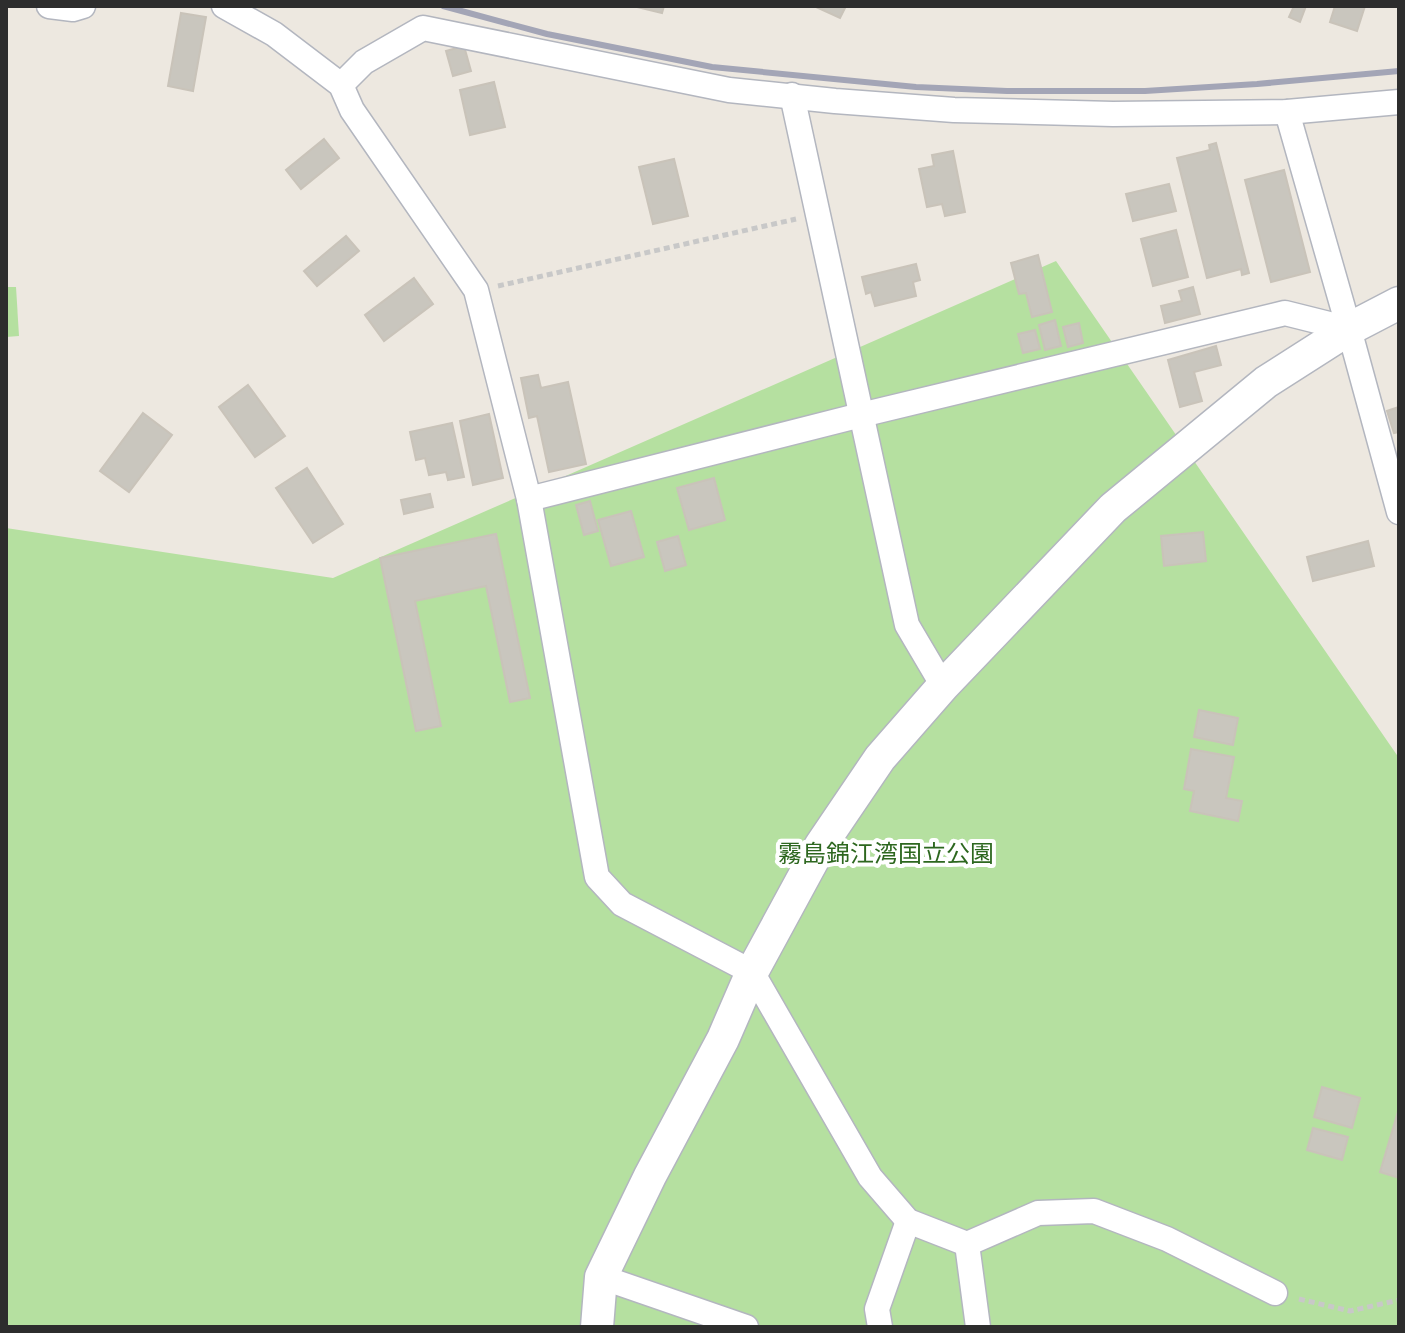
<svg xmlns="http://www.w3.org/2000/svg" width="1405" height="1333" font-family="'Space Grotesk','Noto Sans JP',sans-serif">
  <rect width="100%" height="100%" fill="#ede8e0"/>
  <!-- green -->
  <g fill="#b5e0a0">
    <path d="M1056,261L1399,758V1327H6V528L333,578Z"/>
    <path d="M6,287H16L19,336L6,337Z"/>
  </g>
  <!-- building -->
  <g fill="#c9c6be" stroke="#c9c3b9" stroke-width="2">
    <path d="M633,6H664L662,13Z"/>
    <path d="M814,6H846L840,18Z"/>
    <path d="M1294,6H1306L1300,22L1289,17Z"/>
    <path d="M1335,6H1365L1357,31L1330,22Z"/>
    <path d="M181,13L206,17L193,91L168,86Z"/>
    <path d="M464,46L471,71L453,76L446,51Z"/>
    <path d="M494,82L505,127L470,135L460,90Z"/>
    <path d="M324,139L339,158L301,189L286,170Z"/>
    <path d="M1216,143L1249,273L1242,275L1241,269L1207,278L1177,158L1210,150L1209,145Z"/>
    <path d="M953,151L965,212L945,216L942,204L927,207L919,169L934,166L932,155Z"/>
    <path d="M674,159L688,216L653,224L639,167Z"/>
    <path d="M1284,170L1310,272L1271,282L1245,180Z"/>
    <path d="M1169,184L1176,211L1133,221L1126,194Z"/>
    <path d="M1176,230L1188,277L1153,286L1141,239Z"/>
    <path d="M346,236L359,251L317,286L304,271Z"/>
    <path d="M1038,255L1052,312L1032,317L1026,293L1019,294L1011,263Z"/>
    <path d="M916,264L920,280L913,282L916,296L875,306L871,292L866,294L862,277Z"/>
    <path d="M414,278L433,304L384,341L365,315Z"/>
    <path d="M1193,287L1200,314L1165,323L1161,306L1182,301L1179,291Z"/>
    <path d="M1055,320L1061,346L1045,350L1039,325Z"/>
    <path d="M1079,323L1083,343L1068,347L1063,327Z"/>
    <path d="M1035,330L1040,349L1023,353L1018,334Z"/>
    <path d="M1216,346L1221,365L1194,372L1202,401L1180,407L1168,360Z"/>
    <path d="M538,375L541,388L568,382L586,464L549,472L537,416L529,418L521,378Z"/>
    <path d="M248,385L285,436L255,457L219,407Z"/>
    <path d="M1399,407V432L1394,433L1387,411Z"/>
    <path d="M143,413L172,435L129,492L100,471Z"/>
    <path d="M489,414L503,478L473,485L460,421Z"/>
    <path d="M452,423L464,477L448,480L446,472L429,475L425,458L416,460L410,432Z"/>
    <path d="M307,468L343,524L313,543L276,488Z"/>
    <path d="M714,478L725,520L689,530L677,488Z"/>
    <path d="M430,494L433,507L404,514L401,500Z"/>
    <path d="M590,501L598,531L584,535L576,505Z"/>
    <path d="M631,511L644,557L611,566L598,520Z"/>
    <path d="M1203,532L1206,561L1164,566L1161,536Z"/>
    <path d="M496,534L530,698L510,702L486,586L415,601L441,726L416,731L380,558Z"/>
    <path d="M678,536L686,565L665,571L657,542Z"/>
    <path d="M1368,541L1374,566L1313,581L1307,557Z"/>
    <path d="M1199,710L1238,718L1233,745L1194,737Z"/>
    <path d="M1191,749L1234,757L1226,798L1242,801L1238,821L1190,811L1194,791L1184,789Z"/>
    <path d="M1322,1087L1360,1098L1352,1128L1314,1117Z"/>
    <path d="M1399,1108V1178L1380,1172Z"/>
    <path d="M1313,1128L1348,1137L1342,1160L1307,1150Z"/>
  </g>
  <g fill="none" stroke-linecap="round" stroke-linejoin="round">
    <defs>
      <g id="minor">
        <path d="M49,6L73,9L83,6"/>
        <path d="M224,6L274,34L341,85L352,110L476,290L529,499L597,877L622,904L752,972L870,1177L908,1221L967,1244L1038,1213L1094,1211L1167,1239L1275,1293"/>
        <path d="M341,85L364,62L423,28L729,90L835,101L954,110L1113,114L1287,112L1399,102"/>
        <path d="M792,95L907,625L943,686"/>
        <path d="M1287,112L1349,329L1399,512"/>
        <path d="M529,499L861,415L1285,313L1349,329"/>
        <path d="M967,1244L978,1327"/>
        <path d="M601,1277L746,1327"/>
        <path d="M880,1327L877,1309L908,1221"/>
      </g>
      <path id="tertiary" d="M597,1327L601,1277L650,1176L723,1039L752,972L821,845L880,758L943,686L1113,508L1266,382L1349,329L1399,303"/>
    </defs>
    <!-- minor casing -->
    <use href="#minor" stroke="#b3b6bf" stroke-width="27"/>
    <!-- tertiary casing -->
    <use href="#tertiary" stroke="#b3b6bf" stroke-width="35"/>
    <!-- path -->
    <g stroke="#c8c8c8" stroke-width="5" stroke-dasharray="6 4" stroke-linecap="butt">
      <path d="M498,286L796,219"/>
      <path d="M1299,1299L1350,1311L1399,1300"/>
    </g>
    <!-- minor -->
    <use href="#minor" stroke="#fff" stroke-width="24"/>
    <!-- tertiary -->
    <use href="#tertiary" stroke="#fff" stroke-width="32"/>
    <!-- rail -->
    <path stroke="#a3a5b6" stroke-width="6" d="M443,6L547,34L712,67L916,87L1007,91H1145L1257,84L1399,71"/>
  </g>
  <g text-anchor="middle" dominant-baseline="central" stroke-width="8" stroke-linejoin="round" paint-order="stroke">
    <!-- park labels -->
    <g font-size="24" fill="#2d671f" stroke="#fff">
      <text x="886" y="853">霧島錦江湾国立公園</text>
    </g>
  </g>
  <!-- border -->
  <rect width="1405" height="1333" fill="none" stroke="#2d2d2d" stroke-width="16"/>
</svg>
